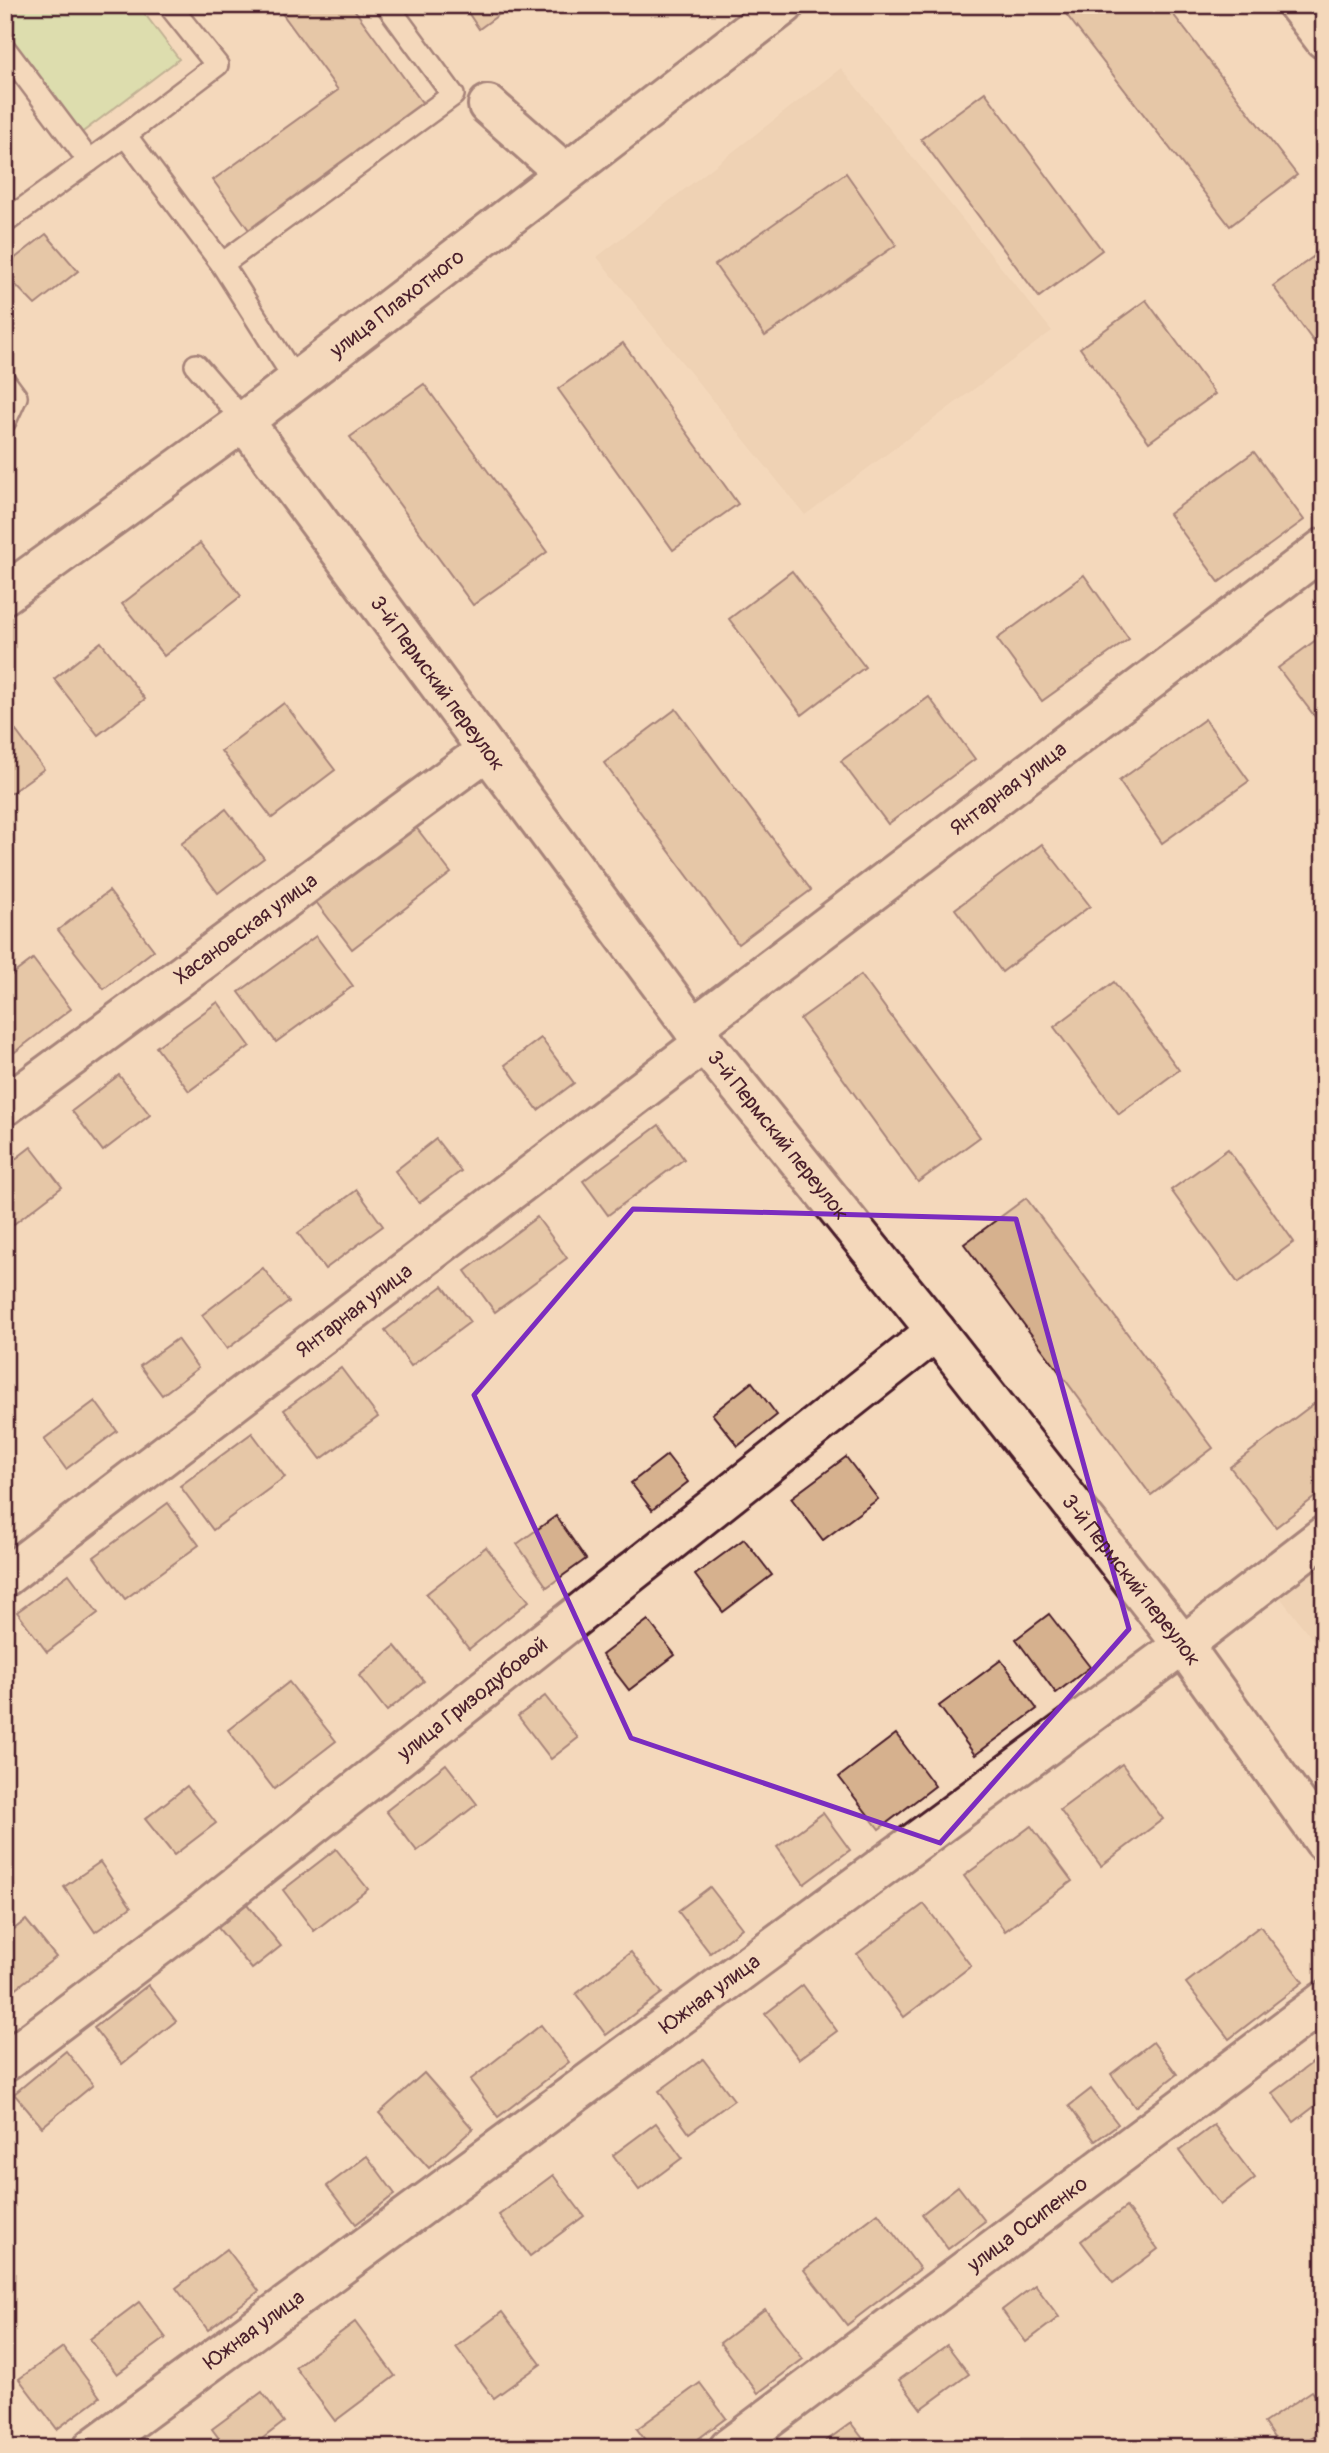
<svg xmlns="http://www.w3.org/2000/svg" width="1329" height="2453" font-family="Pangolin,sans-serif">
  <rect width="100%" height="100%" fill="#f4d8bb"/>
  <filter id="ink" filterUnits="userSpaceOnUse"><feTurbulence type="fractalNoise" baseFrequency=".0143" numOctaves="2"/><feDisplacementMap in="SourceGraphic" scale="14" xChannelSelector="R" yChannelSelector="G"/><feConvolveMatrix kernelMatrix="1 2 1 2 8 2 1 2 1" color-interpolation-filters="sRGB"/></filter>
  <g filter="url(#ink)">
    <!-- built -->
    <g fill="#e8c9ab">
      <path d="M841,68L1052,331L805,515L597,257Z"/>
      <path d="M1324,1555V1654L1276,1592Z"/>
    </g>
    <!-- green -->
    <path fill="#c0e39d" stroke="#858164" stroke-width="2" d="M5,5H138L179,59L80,134L5,33Z"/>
    <!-- building -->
    <g fill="#d6b18e" stroke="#4a1f2b" stroke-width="2">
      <path d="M276,5H351L426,108L252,234L213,180L338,90Z"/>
      <path d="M463,5H512L479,29Z"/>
      <path d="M1059,5H1166L1297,175L1230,226Z"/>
      <path d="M985,92L1102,250L1039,297L921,139Z"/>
      <path d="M846,173L896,245L765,336L715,265Z"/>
      <path d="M46,234L78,271L35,305L5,274V266Z"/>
      <path d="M1324,249V356L1273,286Z"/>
      <path d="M1146,300L1215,394L1149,442L1080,348Z"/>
      <path d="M623,343L738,504L673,550L558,389Z"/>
      <path d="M424,384L547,552L473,605L350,437Z"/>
      <path d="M1254,452L1304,520L1219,582L1169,514Z"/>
      <path d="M200,543L241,596L164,656L122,604Z"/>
      <path d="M792,571L865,667L802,715L729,619Z"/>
      <path d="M1084,575L1129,639L1042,701L997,639Z"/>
      <path d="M1324,634V718L1319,722L1278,668Z"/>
      <path d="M101,642L145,699L98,735L54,679Z"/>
      <path d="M929,697L975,759L888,824L841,761Z"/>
      <path d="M284,703L335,770L272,818L221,751Z"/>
      <path d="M676,709L811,890L738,944L604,763Z"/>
      <path d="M5,716L44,769L5,797Z"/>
      <path d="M1205,719L1249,781L1162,843L1119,781Z"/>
      <path d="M226,809L264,858L218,893L181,844Z"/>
      <path d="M412,822L451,873L352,949L313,898Z"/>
      <path d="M1042,844L1090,906L1002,972L955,909Z"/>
      <path d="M109,891L154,950L104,989L58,930Z"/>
      <path d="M316,936L353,986L276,1042L239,992Z"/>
      <path d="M33,959L71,1009L7,1058L5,980Z"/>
      <path d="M861,975L980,1137L918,1182L800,1019Z"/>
      <path d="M1114,982L1179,1070L1119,1114L1054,1027Z"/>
      <path d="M218,1002L250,1046L189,1091L156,1047Z"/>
      <path d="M541,1038L574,1083L538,1110L505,1065Z"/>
      <path d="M119,1075L150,1115L103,1151L72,1111Z"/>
      <path d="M659,1125L684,1159L608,1215L583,1181Z"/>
      <path d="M436,1139L461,1171L419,1203L395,1171Z"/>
      <path d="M31,1147L62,1187L10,1227L5,1222V1167Z"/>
      <path d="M1228,1149L1294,1242L1238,1283L1171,1190Z"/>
      <path d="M357,1190L383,1226L325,1269L298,1233Z"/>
      <path d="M1026,1198L1213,1448L1151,1495L964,1244Z"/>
      <path d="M537,1217L567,1258L495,1312L465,1271Z"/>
      <path d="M263,1268L289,1302L227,1349L202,1315Z"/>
      <path d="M443,1286L470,1322L411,1366L385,1330Z"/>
      <path d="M177,1339L198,1368L162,1395L140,1366Z"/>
      <path d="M341,1368L378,1417L321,1459L284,1410Z"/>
      <path d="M752,1382L777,1415L738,1446L712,1414Z"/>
      <path d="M1324,1396V1490L1276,1527L1230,1467Z"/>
      <path d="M95,1401L117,1431L66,1469L44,1439Z"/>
      <path d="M252,1433L285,1477L213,1530L180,1486Z"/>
      <path d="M667,1455L688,1482L652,1510L631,1483Z"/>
      <path d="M846,1457L878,1499L823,1540L791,1498Z"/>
      <path d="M168,1503L199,1545L125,1599L94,1557Z"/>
      <path d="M556,1516L586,1559L547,1587L517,1544Z"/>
      <path d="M744,1539L772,1575L723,1612L695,1575Z"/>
      <path d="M486,1547L529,1601L469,1649L426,1594Z"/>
      <path d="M69,1574L98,1613L47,1652L17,1612Z"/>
      <path d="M1049,1614L1090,1667L1056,1693L1016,1639Z"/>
      <path d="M648,1620L675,1655L629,1690L602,1655Z"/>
      <path d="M395,1646L424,1681L387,1711L359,1676Z"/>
      <path d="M1001,1660L1037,1709L975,1755L939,1706Z"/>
      <path d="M289,1682L336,1741L274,1789L228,1730Z"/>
      <path d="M545,1696L578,1738L551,1759L518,1716Z"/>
      <path d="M896,1734L935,1786L879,1829L839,1777Z"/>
      <path d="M446,1764L477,1804L417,1851L386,1811Z"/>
      <path d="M1122,1764L1163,1819L1101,1866L1060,1810Z"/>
      <path d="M187,1786L216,1823L174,1855L145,1819Z"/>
      <path d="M823,1813L850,1850L804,1884L777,1847Z"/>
      <path d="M1031,1826L1072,1881L1005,1931L964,1876Z"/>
      <path d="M336,1849L368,1889L314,1931L283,1890Z"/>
      <path d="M100,1862L131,1907L95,1932L64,1887Z"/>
      <path d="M710,1887L742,1928L710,1953L678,1911Z"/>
      <path d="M247,1904L281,1946L252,1969L218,1928Z"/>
      <path d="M924,1904L971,1966L904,2017L857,1954Z"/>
      <path d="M26,1920L56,1957L5,1997V1936Z"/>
      <path d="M1260,1926L1303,1982L1229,2039L1186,1983Z"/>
      <path d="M631,1952L662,1993L606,2035L576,1994Z"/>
      <path d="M148,1985L176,2021L122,2064L94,2028Z"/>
      <path d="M803,1985L837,2031L799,2059L765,2014Z"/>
      <path d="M541,2025L569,2062L498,2117L470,2080Z"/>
      <path d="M1153,2042L1177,2074L1135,2107L1111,2074Z"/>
      <path d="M66,2051L93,2085L42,2127L14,2094Z"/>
      <path d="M1324,2054V2099L1294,2122L1272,2093Z"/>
      <path d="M703,2059L734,2100L689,2133L659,2091Z"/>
      <path d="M424,2073L473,2129L429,2168L379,2113Z"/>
      <path d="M1091,2089L1118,2124L1095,2141L1069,2106Z"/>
      <path d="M656,2123L682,2158L639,2190L613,2155Z"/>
      <path d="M1214,2125L1255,2178L1220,2205L1179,2151Z"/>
      <path d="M367,2156L395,2194L356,2224L327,2186Z"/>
      <path d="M553,2175L584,2216L530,2256L499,2215Z"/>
      <path d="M958,2186L985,2221L948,2249L922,2214Z"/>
      <path d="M1126,2207L1158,2249L1113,2283L1081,2241Z"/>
      <path d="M878,2213L920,2269L847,2325L804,2270Z"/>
      <path d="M227,2249L259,2291L208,2330L176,2288Z"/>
      <path d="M1035,2285L1059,2317L1026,2342L1002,2310Z"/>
      <path d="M139,2302L166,2338L117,2374L90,2339Z"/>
      <path d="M765,2309L803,2359L758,2393L720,2343Z"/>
      <path d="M502,2312L541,2364L494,2398L456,2347Z"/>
      <path d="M355,2322L395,2376L335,2421L295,2367Z"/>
      <path d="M947,2345L969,2374L921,2409L899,2380Z"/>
      <path d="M63,2347L100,2397L57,2429L19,2379Z"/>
      <path d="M700,2383L726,2418L686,2448H651L637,2429Z"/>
      <path d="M1312,2391L1324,2408V2429L1296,2448H1281L1264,2423Z"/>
      <path d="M262,2392L284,2422L250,2448H226L212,2429Z"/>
      <path d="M851,2423L870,2448H821L819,2446Z"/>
    </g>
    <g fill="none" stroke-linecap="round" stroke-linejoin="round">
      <defs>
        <g id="service">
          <path d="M5,49L89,161"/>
          <path d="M125,135L217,65L169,5"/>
          <path d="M5,222L125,135L222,264L453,95L387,5"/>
          <path d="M222,264L296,381"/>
          <path d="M196,365L244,421"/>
          <path d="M5,382L16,397L5,421"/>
        </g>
        <g id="minor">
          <path d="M488,105L565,173"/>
          <path id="s1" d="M244,421L704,1043L936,1331L1183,1645L1324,1841"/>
          <path id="s2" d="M5,594L244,421L784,5"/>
          <path id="s3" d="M693,1028L1324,548"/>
          <path id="s4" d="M5,1106L486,751"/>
          <path id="s5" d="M5,1577L704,1043"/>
          <path id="s6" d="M5,2062L193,1920L936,1331"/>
          <path id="s7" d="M93,2448L1183,1645L1324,1536"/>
          <path id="s8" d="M729,2448L1324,2001"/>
        </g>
        <path id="tertiary" d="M1298,5L1324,39"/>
      </defs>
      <!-- service casing -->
      <use href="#service" stroke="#4a1f2b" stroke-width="26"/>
      <!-- minor casing -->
      <use href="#minor" stroke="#4a1f2b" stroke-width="44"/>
      <!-- tertiary casing -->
      <use href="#tertiary" stroke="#4a1f2b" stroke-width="44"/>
      <!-- service -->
      <use href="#service" stroke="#f4d8bb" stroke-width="21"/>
      <!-- minor -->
      <use href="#minor" stroke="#f4d8bb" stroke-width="38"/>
      <!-- tertiary -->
      <use href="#tertiary" stroke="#f4d8bb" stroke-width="38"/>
    </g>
  </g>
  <!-- marked area -->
  <path d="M0 0H1329V2453H0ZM633,1209L1016,1219L1129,1629L940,1843L631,1738L474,1395Z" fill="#f4d8bb" fill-opacity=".55" fill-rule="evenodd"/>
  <path fill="none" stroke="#7b2cbf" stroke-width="5" stroke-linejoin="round" d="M633,1209L1016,1219L1129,1629L940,1843L631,1738L474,1395Z"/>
  <g text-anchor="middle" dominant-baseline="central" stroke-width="6" stroke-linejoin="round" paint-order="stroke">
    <!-- street labels -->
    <g font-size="21" fill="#4a1f2b" stroke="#f4d8bb">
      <text stroke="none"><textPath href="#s2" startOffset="488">улица Плахотного</textPath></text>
      <text stroke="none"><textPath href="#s1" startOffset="326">3-й Пермский переулок</textPath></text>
      <text stroke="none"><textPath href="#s3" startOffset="396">Янтарная улица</textPath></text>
      <text stroke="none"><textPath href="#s4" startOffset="299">Хасановская улица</textPath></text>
      <text stroke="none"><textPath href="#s1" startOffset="892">3-й Пермский переулок</textPath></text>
      <text stroke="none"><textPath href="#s5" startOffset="439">Янтарная улица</textPath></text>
      <text stroke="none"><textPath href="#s1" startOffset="1460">3-й Пермский переулок</textPath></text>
      <text stroke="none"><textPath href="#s6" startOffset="592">улица Гризодубовой</textPath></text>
      <text stroke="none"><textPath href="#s7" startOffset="766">Южная улица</textPath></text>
      <text stroke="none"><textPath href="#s8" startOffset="373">улица Осипенко</textPath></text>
      <text stroke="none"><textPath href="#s7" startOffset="200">Южная улица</textPath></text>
    </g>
  </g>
  <!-- margin -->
  <rect width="1329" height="2453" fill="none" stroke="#f4d8bb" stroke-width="28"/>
  <rect x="14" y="14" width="1301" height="2425" fill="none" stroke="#4a1f2b" stroke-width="2.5" filter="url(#ink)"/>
</svg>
